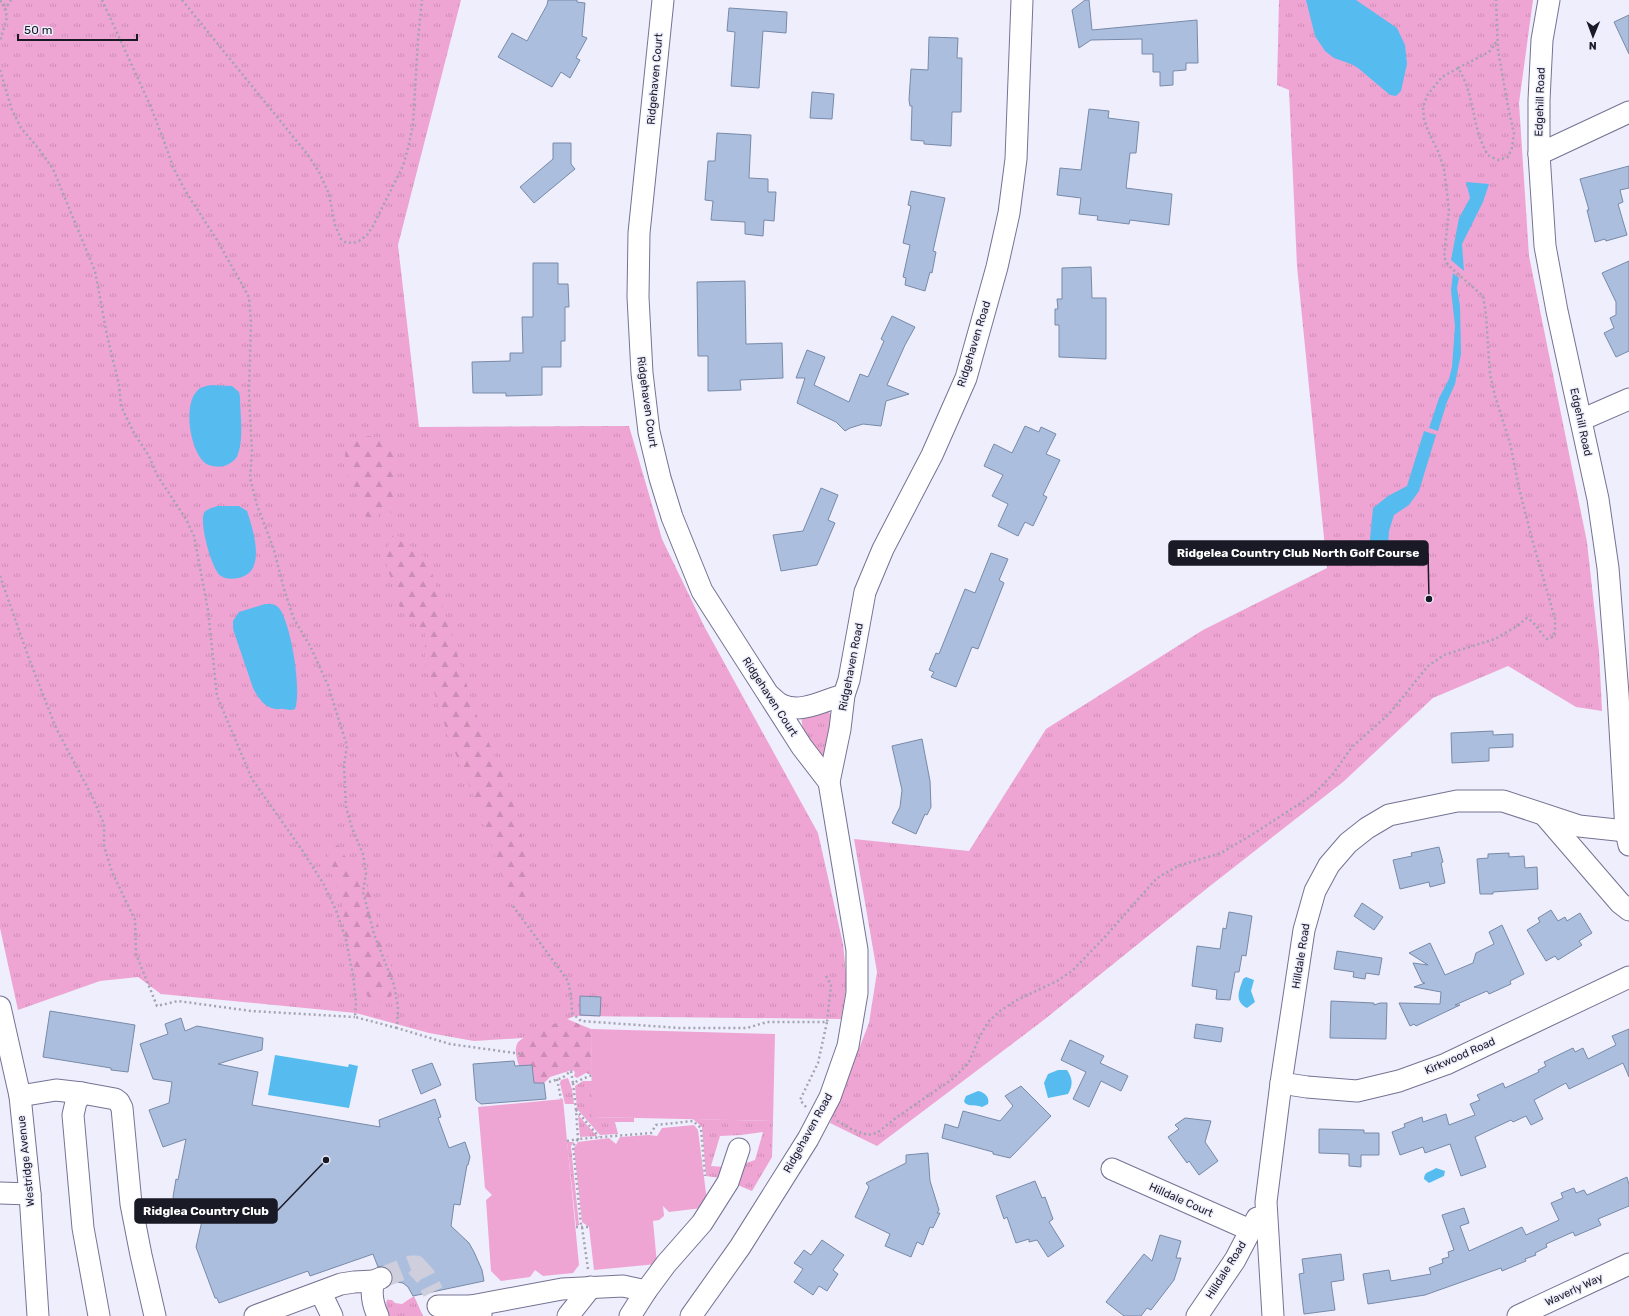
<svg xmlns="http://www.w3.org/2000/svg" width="1629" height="1316" font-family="Rubik,sans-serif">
  <defs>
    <pattern id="grass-tufts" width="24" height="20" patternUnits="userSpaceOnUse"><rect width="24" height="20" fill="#eea5d3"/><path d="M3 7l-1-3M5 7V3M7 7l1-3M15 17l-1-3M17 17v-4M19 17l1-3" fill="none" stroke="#cc8db5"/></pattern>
    <pattern id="forest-firs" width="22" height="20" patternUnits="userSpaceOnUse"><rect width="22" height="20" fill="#eea5d3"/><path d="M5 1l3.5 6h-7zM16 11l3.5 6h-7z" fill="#cc8db5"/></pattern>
  </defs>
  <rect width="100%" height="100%" fill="#eeeefd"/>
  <!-- grass -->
  <g fill="url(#grass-tufts)">
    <path d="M0,0H461L398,245L419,427L629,426L662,539L704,626L818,833L843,944L847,983L841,1019L575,1016L523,1038L474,1041L429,1033L356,1013L161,994L138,977L100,981L18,1010L0,928Z"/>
    <path d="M1279,0H1533L1519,103L1529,256L1587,542L1599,651L1602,711L1576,707L1508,666L1433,698L1343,782L1210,886L1045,1019L877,1146L830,1123L869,1023L877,972L854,839L969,851L1046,729L1203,630L1327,568L1297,266L1289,90L1277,85Z"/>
    <path d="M825,711L829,712L831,717L825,753L821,757C811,745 800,732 802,716Z"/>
    <path d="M568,1078L572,1089L574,1104H565L560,1083L561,1080Z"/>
    <path d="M583,1081H592V1117L634,1118V1122H615L618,1134L600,1135L577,1109L575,1086Z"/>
    <path d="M578,1115L597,1136L580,1137Z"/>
    <path d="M693,1119L773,1121L772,1157L752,1191L735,1184L740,1165L755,1160L763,1132L741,1135L720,1136L711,1166L724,1167L721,1178L706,1176L702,1127Z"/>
    <path d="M567,1142H574L571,1146L579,1225L576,1226Z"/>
    <path d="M414,1296L423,1316H388L386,1302L388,1299L389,1300H392L395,1303L402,1304Z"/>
  </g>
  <!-- forest -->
  <g fill="url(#forest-firs)">
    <path d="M368,436L392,440L397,465L392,492L398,518L384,508L373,523L366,517L344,465L346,446Z"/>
    <path d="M394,532L428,560L475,711L510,791L527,857L525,871L531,902L510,900L476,802L449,738L425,664V633L399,606L384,556Z"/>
    <path d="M337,845L372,893L380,934L398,985L386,1004L369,999L353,970L345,936L342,901L328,854Z"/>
    <path d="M567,1019L591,1029L592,1075L586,1073L577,1078L574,1076L575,1072L572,1070L550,1077L544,1083H534L532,1065L519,1066C517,1059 514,1050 517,1044C521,1035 557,1023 567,1019Z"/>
  </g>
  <!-- pitch -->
  <g fill="#eea5d3">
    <path d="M591,1029L775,1034L773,1121L592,1117Z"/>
    <path d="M563,1099L579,1265L573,1273L543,1276L535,1270L530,1277L501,1281L491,1271L486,1200L492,1195L485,1188L478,1107Z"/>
    <path d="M694,1125L698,1130L707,1201L702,1208L669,1212L663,1206L664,1216L659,1220L653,1221L657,1264L594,1270L589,1227L582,1222L574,1148L578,1142L609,1138L616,1144L620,1137L649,1135L657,1136L662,1128Z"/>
  </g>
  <!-- water -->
  <g fill="#56bcf0">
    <path d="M1306,0H1356L1397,28L1405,45L1407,64L1401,91L1396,96L1390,95L1358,68L1351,64L1334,58L1325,51L1315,36Z"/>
    <path d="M1466,182L1489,184L1483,202L1462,244L1464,271L1451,260L1459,218L1470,198Z"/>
    <path d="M1453,273L1459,278L1457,288L1460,306L1461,354L1455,384L1447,402L1438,431L1429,428L1439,398L1449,379L1452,367L1455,326L1451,290Z"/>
    <path d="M211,385L232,386L239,392L240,397C240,414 244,438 238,454C236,460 230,464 224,466C218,467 209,467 204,462C190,449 183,405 197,391C200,387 206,386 211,385Z"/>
    <path d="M1424,431L1436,435L1419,491L1409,505L1394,515L1389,531L1388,545L1369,549L1373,508L1388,496L1407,486Z"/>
    <path d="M217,506H239L247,511C253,529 266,569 242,577C236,579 227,580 221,576C212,571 199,523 204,513C206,509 213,508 217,506Z"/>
    <path d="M265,604C270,604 275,603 279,608C291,623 302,691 295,709C289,711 288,709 283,709C281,708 278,710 276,709C265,708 258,698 253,688L233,629V621L239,612Z"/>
    <path d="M1246,977L1254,980L1251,991L1255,1002L1247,1008C1234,1001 1239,991 1243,979Z"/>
    <path d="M275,1055L348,1067L349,1064L358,1066L349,1108L268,1095Z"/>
    <path d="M1058,1070H1067C1073,1079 1073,1085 1068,1094L1048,1098L1044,1083L1048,1074Z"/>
    <path d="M978,1091C984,1092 990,1097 988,1104L982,1107C976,1104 970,1107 965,1103L964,1101L966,1096Z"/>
    <path d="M1436,1168L1445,1171L1444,1176L1429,1183L1424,1179C1424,1171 1431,1172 1436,1168Z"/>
  </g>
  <!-- building -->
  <g fill="#abbede" stroke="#788aa8">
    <path d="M548,0H577V2L585,3L582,36L587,38L576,58L580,60L570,78L561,72L552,87L498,57L512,33L527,41L547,5Z"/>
    <path d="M1085,0H1089L1092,30L1197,20L1198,63H1186V70L1173,71V85L1160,86V72H1153V54H1142V39L1091,40L1079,48L1072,10Z"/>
    <path d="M729,8L787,12L786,33L763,31L759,88L731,86L735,32L727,31Z"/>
    <path d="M1629,15V54L1614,22Z"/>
    <path d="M929,37L958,38L957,58H962L961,112H952L951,146L924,144V141L911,140L912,106H910L909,100L911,69L928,70Z"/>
    <path d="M812,92L834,94L832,119L810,118Z"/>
    <path d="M1089,109L1109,111L1108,118L1139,122L1136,153H1130L1126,188L1172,194L1169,225L1130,220L1129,224L1097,220L1098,216L1079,214L1081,198L1057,195L1060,168L1081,170Z"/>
    <path d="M717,133L751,135L749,178L768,179V192H776L774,221L764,220L763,236L745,234V222L711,220L713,201L705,200L708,161H715Z"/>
    <path d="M553,143H571V164L575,169L534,203L520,187L553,159Z"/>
    <path d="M1629,166V188L1620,190L1623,202L1618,204L1627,235L1606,241L1605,239L1595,242L1587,210H1589L1580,179Z"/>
    <path d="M911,191L945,198L933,251L936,252L932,273L930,272L925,291L905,285L906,278L903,277L910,245L903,243L911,206L908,205Z"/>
    <path d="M1629,261V351L1616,357L1604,333L1614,328L1610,318L1616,315V302L1602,273Z"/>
    <path d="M533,263H558V284H568L569,307H565V341H561V367H542V395L506,396V393H473L472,362L510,361V353H523L522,317H533Z"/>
    <path d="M1091,267L1092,298H1106V359L1059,357V325H1055V309H1058L1057,299H1062V268Z"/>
    <path d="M745,281L746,344L782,343L783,378L740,380L741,390L708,391V356H698L697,282Z"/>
    <path d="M892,316L915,327L905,345L887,385L909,394L886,401L881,426L863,424L850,428L845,431L836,422L797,403L805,378H796L807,350L825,357L814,385L849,402L860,374L868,377L884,341L881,339Z"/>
    <path d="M1025,426L1039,432L1041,427L1056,434L1046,454L1060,460L1043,495L1047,497L1033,526L1025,522L1018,536L998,526L1008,504L992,496L1003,475L984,466L994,444L1012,453Z"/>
    <path d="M821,488L838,495L828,520L835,523L817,565L781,571L773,535L803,531Z"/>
    <path d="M991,553L1008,559L999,580L1004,583L978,649L972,647L956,687L931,677L934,672L929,670L936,653L939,654L965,589L975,593Z"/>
    <path d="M1493,731V735L1513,734V747L1489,748V761L1452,763L1451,733Z"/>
    <path d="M922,739L930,781L931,807L927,815L925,814L916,834L892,823L900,807L902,790L892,746Z"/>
    <path d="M1439,847L1443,862L1441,863L1445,883L1430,887L1429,882L1400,889L1393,860L1412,856L1411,853Z"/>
    <path d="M1509,853V857L1524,856L1525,868L1537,867L1538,889L1493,892V894H1480L1477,859L1488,858V854Z"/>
    <path d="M1362,903L1383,917L1374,930L1354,916Z"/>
    <path d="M1551,910L1558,921L1565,917L1567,921L1580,913L1592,933L1579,941L1582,945L1558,960L1555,956L1546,961L1527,930L1540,922L1538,918Z"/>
    <path d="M1229,912L1252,916L1246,956L1242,955L1239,972H1235L1230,1000L1216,999L1217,990L1192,986L1197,946L1220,949L1223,928L1226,929Z"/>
    <path d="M1502,925L1524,974L1510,981L1511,984L1489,994L1487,991L1455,1005H1460L1416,1026L1414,1024L1410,1026L1399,1003L1440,1004L1441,992L1414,987L1425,983L1422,982L1413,963L1428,965L1409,953L1430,943L1445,975L1473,963L1476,953L1494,944L1489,932Z"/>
    <path d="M1337,951L1382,958L1379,975L1366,973L1365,979L1353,977L1354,972L1334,969Z"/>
    <path d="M580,996L601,997L600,1016L580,1015Z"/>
    <path d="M1331,1001L1374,1003V1005L1380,1003H1387L1386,1039L1330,1038Z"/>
    <path d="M50,1011L135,1025L128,1072L111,1070V1068L43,1057Z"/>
    <path d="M181,1018L185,1031L197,1026L263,1038L262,1050L218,1064L258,1072L252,1105L380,1127L379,1120L435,1099L441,1117L438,1118L449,1148L465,1142L470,1157L468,1165H467L460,1205L454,1204L451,1226L469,1243L474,1252L482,1270L484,1281L413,1296L408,1287L403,1283L397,1282L391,1284L393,1279L392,1273L388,1268L383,1266L378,1267L373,1254L310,1276L308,1271L219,1303L217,1298H215L196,1247L207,1199L177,1210L173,1197L176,1179L178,1180L186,1139L163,1147L149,1110L169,1103L172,1082L153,1079L140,1044L168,1034L165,1024Z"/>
    <path d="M1196,1024L1223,1028L1221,1042L1194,1038Z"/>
    <path d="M1629,1029V1077L1623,1063L1569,1089L1566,1083L1534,1100L1543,1119L1531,1125L1526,1116L1513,1122L1511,1120L1475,1137L1486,1167L1461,1176L1450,1144L1425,1153L1423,1147L1400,1155L1392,1132L1405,1127L1404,1124L1422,1117L1423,1122L1446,1114L1449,1125L1475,1115L1470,1104L1480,1100L1477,1095L1503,1083L1505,1088L1539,1072L1538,1070L1546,1066L1544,1062L1573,1048L1575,1052L1583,1048L1588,1059L1616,1045L1612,1036Z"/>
    <path d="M1070,1040L1104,1056L1100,1063L1128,1076L1121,1091L1101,1081L1089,1107L1073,1099L1086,1072L1061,1060Z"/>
    <path d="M514,1061L515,1066L532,1065L534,1083H544L546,1099L481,1104L476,1100L473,1064Z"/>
    <path d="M432,1063L441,1085L421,1094L412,1070Z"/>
    <path d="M1021,1086L1051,1116L1010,1158L993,1154V1152L942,1138L945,1124L958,1128L963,1111L1000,1121L1013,1106L1005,1096Z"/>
    <path d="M1185,1118L1211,1121L1205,1142L1218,1161L1199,1175L1189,1161L1187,1163L1168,1137L1179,1129L1175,1125Z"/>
    <path d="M1319,1129L1364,1130V1133H1379V1155H1361V1167L1349,1166V1154L1319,1153Z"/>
    <path d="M928,1153L930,1181L939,1210L937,1213H940L933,1228L930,1227L923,1245L917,1242L911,1257L885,1246L890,1234L855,1217L869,1187L866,1183L906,1163V1155Z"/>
    <path d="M1627,1177L1629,1185V1206L1598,1219L1601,1225L1575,1236L1573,1232L1546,1244L1547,1247L1535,1253L1536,1255L1525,1259L1526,1261L1502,1271L1501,1268L1425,1295L1368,1304L1363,1274L1389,1270L1391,1281L1431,1274L1429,1268L1443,1263L1442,1259L1449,1257L1448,1252L1454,1250L1442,1215L1464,1208L1469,1223L1460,1226L1469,1251L1522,1227L1526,1235L1559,1220L1551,1203L1563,1198L1561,1193L1574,1188L1576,1193L1584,1190L1587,1195Z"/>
    <path d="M1035,1181L1042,1198L1045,1197L1053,1219L1049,1222L1064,1246L1048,1257L1037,1240L1029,1242V1239L1016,1243L1007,1217L1004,1219L996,1196Z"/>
    <path d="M1160,1235L1181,1241L1176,1258H1181L1174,1280L1151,1310L1147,1308L1141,1316H1124L1106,1302L1144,1254L1152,1261Z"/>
    <path d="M822,1240L844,1255L833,1270L838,1274L827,1291L819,1286L813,1295L794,1282L803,1269L794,1263L804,1250L811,1255Z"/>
    <path d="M1341,1254L1344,1280L1331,1282L1335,1310L1304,1314L1299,1274L1304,1273L1302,1259Z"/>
  </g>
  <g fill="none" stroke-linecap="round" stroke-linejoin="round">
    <!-- minor-tunnel -->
    <path stroke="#cecedd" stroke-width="21" stroke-dasharray="21 10" stroke-linecap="butt" d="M381,1278L411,1266H416L425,1276L433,1292"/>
    <defs>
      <g id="minor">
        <path d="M663,0L639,233L638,297L642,373L649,432L660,478L672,517L702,591L802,747L829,782"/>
        <path d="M1549,0L1542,40L1539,100V154L1545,246L1557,311L1598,499L1608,568L1618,694L1626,831L1629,845"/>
        <path d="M1539,154L1629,112"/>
        <path d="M1581,420L1629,399"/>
        <path d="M769,695C773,698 777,703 782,705C802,714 824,700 844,695"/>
        <path d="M1545,816L1620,903L1629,910"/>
        <path d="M0,1007L20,1096L30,1194L38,1316"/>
        <path d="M1281,1083L1307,1087L1357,1091L1399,1081L1446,1064L1629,977"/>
        <path d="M20,1096L56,1090L82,1093"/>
        <path d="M1112,1169L1250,1230"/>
        <path d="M0,1193L30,1194"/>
        <path d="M321,1293L332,1316"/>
        <path d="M438,1306H471L481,1314"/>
        <path d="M471,1306L562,1289L623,1286L646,1291"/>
        <path d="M99,1316L83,1228L73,1115L76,1102L82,1093L115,1099L119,1102L122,1108L131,1204L141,1255L155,1316"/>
        <path d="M255,1316L341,1284L354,1282L374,1281"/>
        <path d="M378,1316C373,1305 370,1293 374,1281L381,1278"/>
        <path d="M568,1316L591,1287"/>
        <path d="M630,1316L646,1291L666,1264L702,1223L728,1182L739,1149"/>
        <path d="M691,1316L740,1247L808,1139L830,1097L848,1046L857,993V950L829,782L840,729L844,695L849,680L865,592L883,549L932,455L966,378L997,267L1009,213L1016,159L1022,0"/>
        <path d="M1197,1316L1235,1260L1257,1218"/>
        <path d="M1273,1316L1266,1202L1281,1083L1304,930L1315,891L1329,865L1348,843L1367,828L1389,815L1457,801H1503L1579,826L1626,831"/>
        <path d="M1518,1316L1629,1264"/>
      </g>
    </defs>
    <!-- minor casing -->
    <use href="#minor" stroke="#757393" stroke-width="23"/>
    <!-- path -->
    <g stroke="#a3a3b1" stroke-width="2.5" stroke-dasharray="2 3" stroke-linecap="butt">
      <path d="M102,0L150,105L163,138L173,167L186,192L217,240L249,297L251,322L249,393L252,453L250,478L257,505L274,550L284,589L293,617L310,646L328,685L347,746L344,765L346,807L352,828L363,854L366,873L363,892L374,934L394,985L398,1007L397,1028L450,1044L522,1054"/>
      <path d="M182,0L308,155L319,172L329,194L335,225L341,239L345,242L353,243L359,241L367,235L373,226L403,166L408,148L413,125L418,39L422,0"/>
      <path d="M0,1L3,2L7,17L0,41"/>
      <path d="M5,10L11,0"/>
      <path d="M1458,68L1489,52L1497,41"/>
      <path d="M0,70L12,110L21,128L39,149L53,169L95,271L107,335L119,385L121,406L134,433L149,456L157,475L186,519L194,536L208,610L217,696L252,779L302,850L323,883L336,910L346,940L353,975L356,1002L355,1017L397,1028"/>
      <path d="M0,576L28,656L56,728L92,796L104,824V846L112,872L135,920L136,954L157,1006L178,1001L251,1011L355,1017"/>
      <path d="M513,906L568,981L571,996L572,1013L581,1021L680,1028H747L767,1022H827L831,985L825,974"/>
      <path d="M557,1079L561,1099"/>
      <path d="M549,1082L562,1078L571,1071L573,1083"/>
      <path d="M806,1107L800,1100L818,1063L827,1022"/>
      <path d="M576,1110L573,1083L592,1075"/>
      <path d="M837,1121L853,1130L868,1135L877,1133L897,1117L954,1078L969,1062L979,1038L988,1022L1000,1011L1015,1001L1057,981L1072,971L1103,939L1157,878L1178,866L1221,853L1253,834L1313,795L1333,774L1352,747L1389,714L1428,666L1444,655L1495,639L1514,628L1527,618C1536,623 1539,632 1547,639L1553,637L1555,631V619L1532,539L1519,488L1510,443L1495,396L1490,374L1486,315L1483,296L1448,265L1444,257L1449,210L1444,169L1438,151L1428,131L1424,119L1423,107L1428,94L1442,77L1458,68C1472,89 1472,115 1480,138C1482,143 1485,151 1488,155C1491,157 1496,159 1499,160L1508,157L1512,148L1514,133L1509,112L1498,50L1496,0"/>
      <path d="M567,1141L578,1139L576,1110L599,1137"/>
      <path d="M576,1227H589"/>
      <path d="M588,1269L582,1227L581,1225L573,1146L578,1139L651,1133L656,1125L693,1121L701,1128L705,1176"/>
    </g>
    <!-- minor -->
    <use href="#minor" stroke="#fff" stroke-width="21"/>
  </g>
  <g text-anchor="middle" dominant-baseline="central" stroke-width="3" stroke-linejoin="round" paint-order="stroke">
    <!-- street labels -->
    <g font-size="11" fill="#1a1a26" stroke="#eeeefd">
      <text transform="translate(655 79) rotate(-85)">Ridgehaven Court</text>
      <text transform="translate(1540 102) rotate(-88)">Edgehill Road</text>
      <text transform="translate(974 344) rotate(-73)">Ridgehaven Road</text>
      <text transform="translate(647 402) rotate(82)">Ridgehaven Court</text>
      <text transform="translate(1581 422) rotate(78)">Edgehill Road</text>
      <text transform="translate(851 667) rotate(-79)">Ridgehaven Road</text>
      <text transform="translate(770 697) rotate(57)">Ridgehaven Court</text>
      <text transform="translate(1301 956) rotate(-81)">Hilldale Road</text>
      <text transform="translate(1460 1056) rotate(-24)">Kirkwood Road</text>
      <text transform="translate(808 1133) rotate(-61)">Ridgehaven Road</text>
      <text transform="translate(26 1161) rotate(-96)">Westridge Avenue</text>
      <text transform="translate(1181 1200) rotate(24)">Hilldale Court</text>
      <text transform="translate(1226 1270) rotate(-58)">Hilldale Road</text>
      <text transform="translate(1574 1290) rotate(-25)">Waverly Way</text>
    </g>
  </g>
  <!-- callouts -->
  <path fill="none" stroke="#1a1a26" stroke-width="1.5" d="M1429 599L1428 553M326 1160L277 1211"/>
  <g fill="#1a1a26" stroke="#eeeefd" stroke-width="1.5">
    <circle cx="1429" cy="599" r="4"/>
    <circle cx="326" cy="1160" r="4"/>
  </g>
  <g fill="#1a1a26" stroke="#1a1a26" stroke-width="1.5">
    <rect x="1169" y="541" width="259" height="24" rx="4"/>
    <rect x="135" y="1199" width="142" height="24" rx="4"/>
  </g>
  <g font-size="12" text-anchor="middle" font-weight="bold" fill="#fff">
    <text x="1298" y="557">Ridgelea Country Club North Golf Course</text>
    <text x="206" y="1215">Ridglea Country Club</text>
  </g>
  <!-- north arrow -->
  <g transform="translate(1593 36) rotate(181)" stroke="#eeeefd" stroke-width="3" paint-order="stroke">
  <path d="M0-3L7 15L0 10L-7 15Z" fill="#1a1a26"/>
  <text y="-6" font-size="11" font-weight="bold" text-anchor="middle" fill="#1a1a26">N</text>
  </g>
  <!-- scale -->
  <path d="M18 34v6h119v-6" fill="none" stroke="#1a1a26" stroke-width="2"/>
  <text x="24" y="34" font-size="12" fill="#1a1a26" stroke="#eeeefd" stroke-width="3" paint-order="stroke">50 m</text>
</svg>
